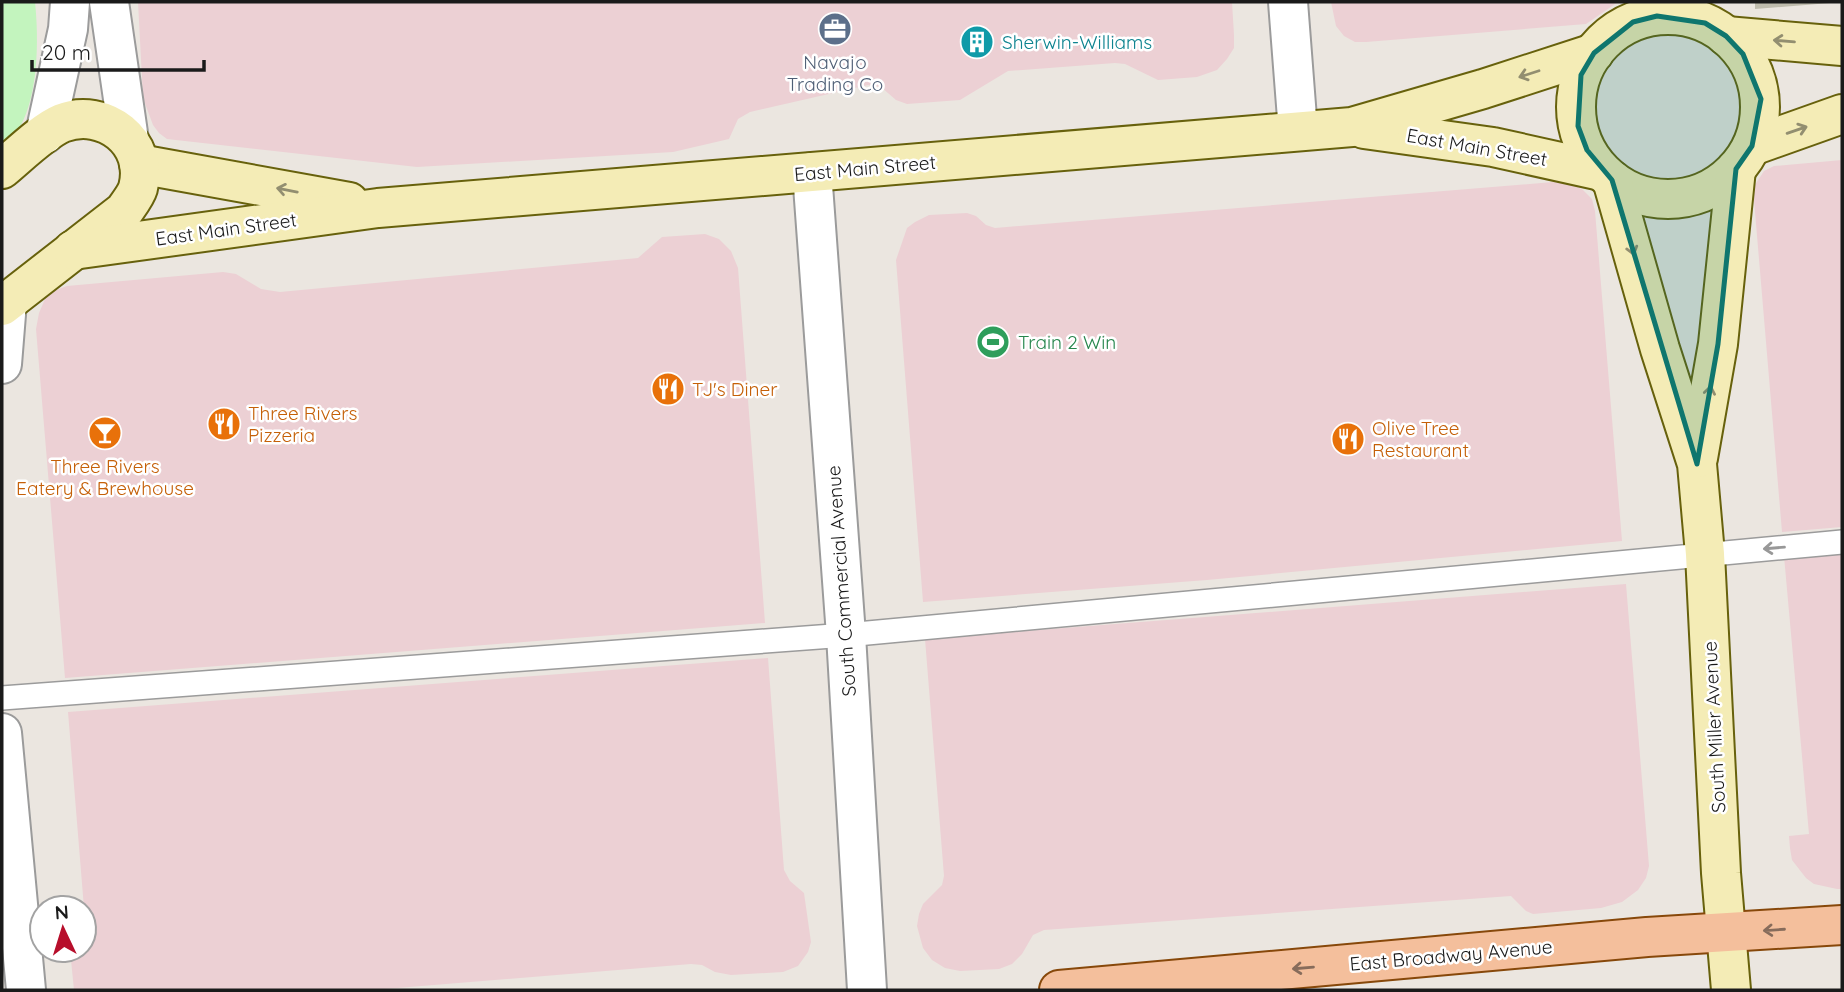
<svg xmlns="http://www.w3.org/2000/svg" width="1844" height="992" font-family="Quicksand,sans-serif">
  <rect width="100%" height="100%" fill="#ebe6e0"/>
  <!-- commercial -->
  <g fill="#ecd0d4">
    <path d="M138,2H1232L1234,35V48L1227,59L1217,70L1197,77L1158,80L1125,64L1115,63L1008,71L960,100L907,104L896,100L881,87L868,85L750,112L738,119L729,139L673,152L417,167L167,139L159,133L153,125L143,98Z"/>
    <path d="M1331,2H1618L1586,24L1366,42H1355L1344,36L1336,26Z"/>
    <path d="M1842,160V527L1782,532L1753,188L1764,171L1774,166Z"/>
    <path d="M1553,182L1572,184L1583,190L1592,199L1595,211L1622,541L1207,580L923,602L896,260L907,228L915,222L929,215L967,213L976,216L986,225L995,228Z"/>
    <path d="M705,234L719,239L731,251L738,268L765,623L65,678L36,329L39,313L45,299L56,290L67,286L223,272L236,274L261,289L280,292L638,258L662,237Z"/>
    <path d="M1842,551V889H1837L1814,884L1806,878L1792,860L1790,848L1789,836L1809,834L1784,556Z"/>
    <path d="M1626,584L1649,866L1646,878L1638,890L1622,902L1601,908L1533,914L1526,911L1511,896L1044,930L1033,935L1022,954L1012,964L999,969L960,971L945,968L932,960L923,948L917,926L919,914L923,904L942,885L944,876L925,639Z"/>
    <path d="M768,658L784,870L790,881L804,893L811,942L808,952L798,966L783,972L731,975L715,972L702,965L691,964L373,990H74L70,950H84V908L68,712Z"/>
  </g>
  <!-- construction -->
  <path fill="#bfbcad" d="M1755,2H1842L1755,9Z"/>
  <!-- park -->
  <path fill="#c3f4be" d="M2,2H35C39,40 39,102 15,135C12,139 6,142 2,145Z"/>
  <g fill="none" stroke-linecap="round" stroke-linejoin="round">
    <defs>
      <path id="service" d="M2,698L846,635L1842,542"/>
      <path id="minor" d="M812,172L846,635L867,990"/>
      <g id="tertiary">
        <path d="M109,2L129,140"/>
        <path d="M1288,2L1298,131"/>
        <path d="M45,134L68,29L70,2"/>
        <path d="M2,364L7,302"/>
        <path d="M2,733L26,990"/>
      </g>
      <g id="secondary">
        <circle cx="1668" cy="107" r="92"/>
        <path d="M1726,36L1842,46"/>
        <path d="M1364,129L1493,147L1601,171"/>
        <path d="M1752,146L1842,114"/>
        <path d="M139,164L349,202"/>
        <path d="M2,169C18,156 43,131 62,123C104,107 150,142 138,188C136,195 129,204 124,211L2,306"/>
        <path d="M1612,180L1660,349L1697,464L1705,554L1721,873L1731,990"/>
        <path d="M73,250L378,208L1352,127L1483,89L1594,53"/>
        <path d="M1698,458L1718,344L1736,169"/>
      </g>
      <path id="primary" d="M1059,990L1647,937L1842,925"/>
    </defs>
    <!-- service casing -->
    <use href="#service" stroke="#9b9b9b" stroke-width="26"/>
    <!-- minor casing -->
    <use href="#minor" stroke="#9b9b9b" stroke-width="42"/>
    <!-- tertiary casing -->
    <use href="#tertiary" stroke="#9b9b9b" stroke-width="42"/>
    <!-- secondary casing -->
    <use href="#secondary" stroke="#67610c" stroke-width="42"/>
    <!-- primary casing -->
    <use href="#primary" stroke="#87480a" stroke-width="42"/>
    <!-- service -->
    <use href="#service" stroke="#fff" stroke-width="23"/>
    <!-- minor -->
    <use href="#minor" stroke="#fff" stroke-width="38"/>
    <!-- tertiary -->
    <use href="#tertiary" stroke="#fff" stroke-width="38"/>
    <!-- secondary -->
    <use href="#secondary" stroke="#f4ecb6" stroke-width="38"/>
    <!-- primary -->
    <use href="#primary" stroke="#f4bf9c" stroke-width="38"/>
  </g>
  <!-- one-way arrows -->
  <defs><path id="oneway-shaft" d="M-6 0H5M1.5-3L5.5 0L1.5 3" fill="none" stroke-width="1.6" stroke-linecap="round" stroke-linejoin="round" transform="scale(1.75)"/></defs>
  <g stroke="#928e70">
    <use href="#oneway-shaft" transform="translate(1784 41) rotate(-175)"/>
    <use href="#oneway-shaft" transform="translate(1529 74) rotate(162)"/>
    <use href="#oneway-shaft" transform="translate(1797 130) rotate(-19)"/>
    <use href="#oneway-shaft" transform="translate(287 190) rotate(-169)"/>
    <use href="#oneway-shaft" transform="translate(1631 245) rotate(74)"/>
    <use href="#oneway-shaft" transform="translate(1709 396) rotate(-80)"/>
  </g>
  <use stroke="#989898" href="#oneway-shaft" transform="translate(1774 548) rotate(175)"/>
  <g stroke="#876c5b">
    <use href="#oneway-shaft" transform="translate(1774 930) rotate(176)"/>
    <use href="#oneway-shaft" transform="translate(1303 968) rotate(175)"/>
  </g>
  <!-- marked area -->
  <path fill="#0f766e" fill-opacity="0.2" stroke="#0f766e" stroke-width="5" stroke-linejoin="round" d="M1657,16L1705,23L1726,36L1743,54L1761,99L1752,146L1736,169L1718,344L1697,464L1612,180L1587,150L1578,126L1581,75L1594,53L1633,22Z"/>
  <!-- icons -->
  <defs>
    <symbol id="office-disc" viewBox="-11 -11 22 22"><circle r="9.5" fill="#5c6f8a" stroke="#fff"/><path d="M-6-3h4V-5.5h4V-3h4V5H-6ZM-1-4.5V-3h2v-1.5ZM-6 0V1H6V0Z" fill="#fff"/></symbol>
    <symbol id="building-disc" viewBox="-11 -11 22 22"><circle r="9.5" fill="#0f9aa8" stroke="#fff"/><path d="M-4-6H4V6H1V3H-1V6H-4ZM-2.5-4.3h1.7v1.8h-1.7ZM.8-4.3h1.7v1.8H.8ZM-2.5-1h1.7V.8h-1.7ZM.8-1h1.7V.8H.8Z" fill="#fff"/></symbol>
    <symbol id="stadium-disc" viewBox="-11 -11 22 22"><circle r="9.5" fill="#2e9e5b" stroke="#fff"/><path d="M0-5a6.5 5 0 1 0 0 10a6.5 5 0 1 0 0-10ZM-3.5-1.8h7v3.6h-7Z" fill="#fff"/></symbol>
    <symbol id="restaurant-disc" viewBox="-11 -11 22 22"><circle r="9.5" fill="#e8710a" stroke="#fff"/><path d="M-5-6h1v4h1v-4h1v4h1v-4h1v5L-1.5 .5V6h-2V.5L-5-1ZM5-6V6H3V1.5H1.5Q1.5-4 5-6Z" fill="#fff"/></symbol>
    <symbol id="bar-disc" viewBox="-11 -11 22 22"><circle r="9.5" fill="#e8710a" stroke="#fff"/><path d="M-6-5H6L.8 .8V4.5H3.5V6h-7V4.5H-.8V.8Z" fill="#fff"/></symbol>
  </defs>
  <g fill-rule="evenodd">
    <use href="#office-disc" x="816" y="10" width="38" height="38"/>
    <use href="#building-disc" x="958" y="23" width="38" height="38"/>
    <use href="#stadium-disc" x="974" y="323" width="38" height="38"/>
    <use href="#restaurant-disc" x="649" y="370" width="38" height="38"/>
    <use href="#restaurant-disc" x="205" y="405" width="38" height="38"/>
    <use href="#bar-disc" x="86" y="414" width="38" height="38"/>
    <use href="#restaurant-disc" x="1329" y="420" width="38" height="38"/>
  </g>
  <g text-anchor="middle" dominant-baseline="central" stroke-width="5" stroke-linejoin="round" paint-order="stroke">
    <!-- culture labels -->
    <g font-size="19" fill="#0d838f" stroke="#fff" text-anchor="start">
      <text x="1002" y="42">Sherwin-Williams</text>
    </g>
    <!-- service labels -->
    <g font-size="19" fill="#4e5e75" stroke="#fff">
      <text x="835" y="62">Navajo<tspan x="835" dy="22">Trading Co</tspan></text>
    </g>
    <!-- street labels -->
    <g font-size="19" fill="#1a1a1a" stroke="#fff">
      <text transform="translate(1477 147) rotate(10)">East Main Street</text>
      <text transform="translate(865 168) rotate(-5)">East Main Street</text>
      <text transform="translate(226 229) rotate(-8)">East Main Street</text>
      <text transform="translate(841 581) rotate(-94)">South Commercial Avenue</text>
      <text transform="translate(1714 727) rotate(-93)">South Miller Avenue</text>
      <text transform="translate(1451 955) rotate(-5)">East Broadway Avenue</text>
    </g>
    <!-- leisure labels -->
    <g font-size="19" fill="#27864d" stroke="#fff" text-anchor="start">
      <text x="1018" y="342">Train 2 Win</text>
    </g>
    <!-- food labels -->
    <g font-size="19" fill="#c56008" stroke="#fff" text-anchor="start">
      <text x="692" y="389">TJ's Diner</text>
      <text x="248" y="413">Three Rivers<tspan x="248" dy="22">Pizzeria</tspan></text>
      <text x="1372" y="428">Olive Tree<tspan x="1372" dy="22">Restaurant</tspan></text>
      <text x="105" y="466" text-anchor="middle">Three Rivers<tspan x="105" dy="22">Eatery &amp; Brewhouse</tspan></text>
    </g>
  </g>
  <!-- border -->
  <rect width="1844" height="992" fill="none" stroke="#1a1a1a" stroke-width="7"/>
  <!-- north arrow -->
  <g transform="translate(63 929) rotate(356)"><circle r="33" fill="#ffffff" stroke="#a3a3a3" stroke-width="2"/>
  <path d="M0-5L12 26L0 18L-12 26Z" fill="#b70e2b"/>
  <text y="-10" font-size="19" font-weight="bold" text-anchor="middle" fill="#1a1a1a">N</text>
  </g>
  <!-- scale -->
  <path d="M32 60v10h172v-10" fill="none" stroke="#1a1a1a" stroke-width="3.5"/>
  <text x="42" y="60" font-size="21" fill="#1a1a1a" stroke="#ffffff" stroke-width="5" paint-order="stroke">20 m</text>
</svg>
